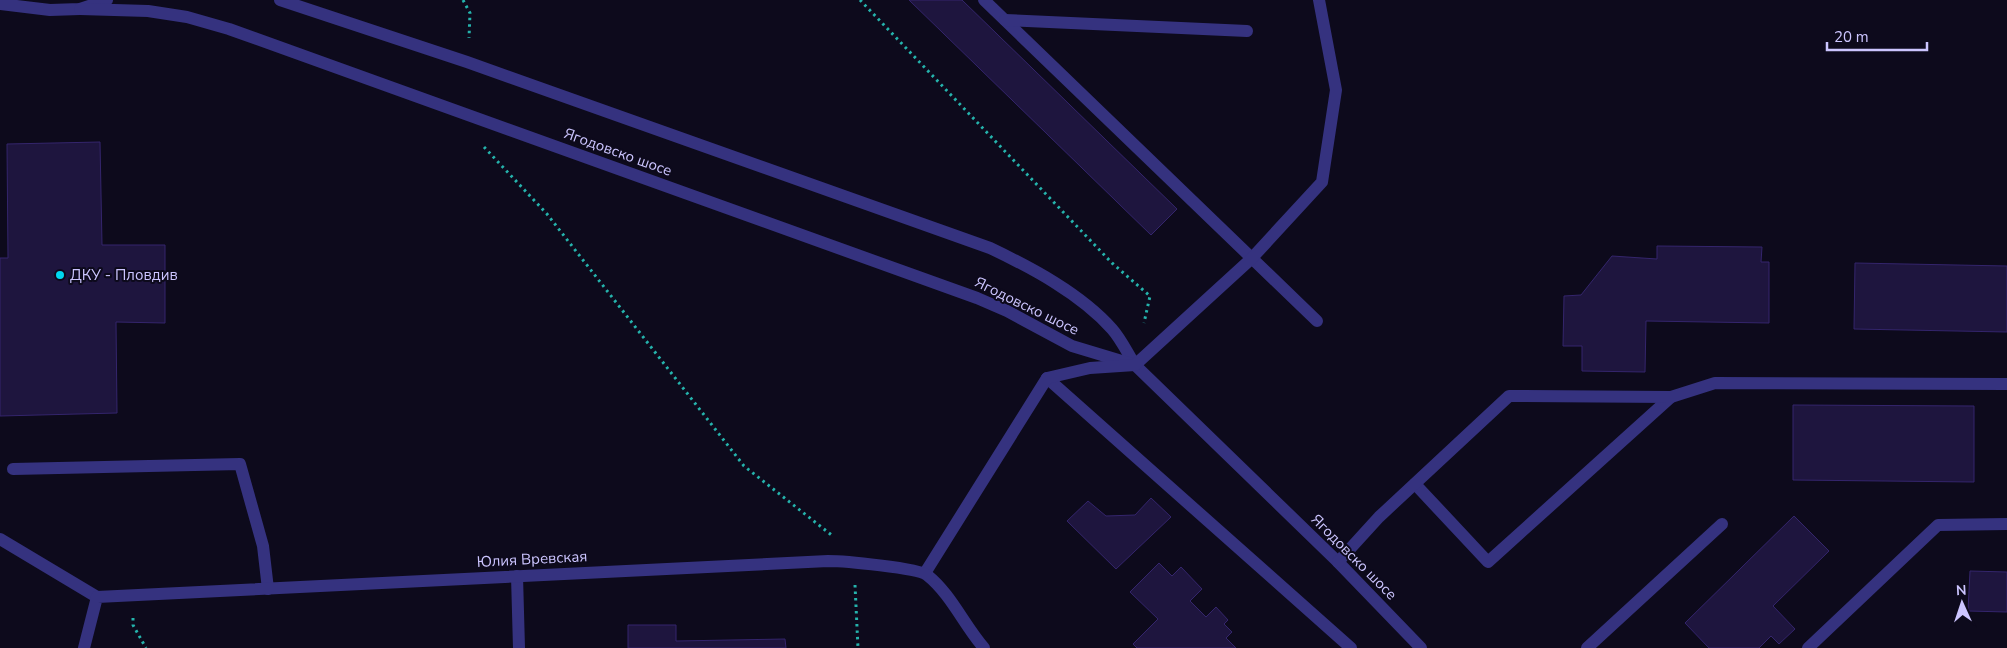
<svg xmlns="http://www.w3.org/2000/svg" width="2007" height="648" font-family="'Nunito Sans',sans-serif">
  <rect width="100%" height="100%" fill="#0d0a1c"/>
  <!-- building -->
  <g fill="#1e153e" stroke="#34256c">
    <path d="M909,0H962L1177,209L1151,235Z"/>
    <path d="M100,142L102,245H165V323L116,322L117,413L0,416V258H8L7,144Z"/>
    <path d="M1657,246L1762,247L1761,262H1769V323L1646,321L1645,372L1582,371V346H1563L1564,296L1581,295L1612,256L1657,259Z"/>
    <path d="M1855,263L2007,266V332L1854,329Z"/>
    <path d="M1793,405L1974,406V482L1793,480Z"/>
    <path d="M1151,498L1171,517L1116,569L1067,521L1088,501L1106,516L1135,515Z"/>
    <path d="M1794,516L1829,551L1773,606L1795,629L1779,644L1771,636L1759,648H1709L1685,623Z"/>
    <path d="M1159,563L1172,576L1181,567L1202,589L1190,601L1206,617L1216,607L1228,620L1224,624L1232,632L1226,638L1236,648H1137L1133,644L1158,619L1130,592Z"/>
    <path d="M1970,571L2007,572V612L1968,611Z"/>
    <path d="M628,625H676V641L785,639L786,648H628Z"/>
  </g>
  <g fill="none" stroke-linecap="round" stroke-linejoin="round">
    <!-- path -->
    <g stroke="#25b3ac" stroke-width="3" stroke-dasharray="2.5 4" stroke-linecap="butt">
      <path d="M463,0L470,13L469,38"/>
      <path d="M860,0L1112,263L1150,296L1144,323"/>
      <path d="M484,147L547,214L744,466L834,537"/>
      <path d="M855,585L858,648"/>
      <path d="M133,618V625L146,648"/>
    </g>
    <!-- minor -->
    <g stroke="#35327f" stroke-width="12">
      <path d="M280,0L467,62L990,248C1032,268 1081,294 1112,329C1121,339 1128,354 1135,365L1338,562L1421,648"/>
      <path d="M984,0L1317,321"/>
      <path d="M0,4L50,10L80,9L107,0"/>
      <path d="M80,9L148,11L187,17L229,29L977,298L1007,311L1072,346L1135,365"/>
      <path d="M1005,20L1247,31"/>
      <path d="M1047,378L1351,648"/>
      <path d="M13,469L240,464L263,546L268,589"/>
      <path d="M1415,484L1488,562L1671,397"/>
      <path d="M0,539L97,597"/>
      <path d="M1338,562L1379,517L1509,396L1671,397L1715,383L2007,384"/>
      <path d="M925,573L1047,378L1090,368L1135,365L1252,258L1322,182L1336,90L1319,0"/>
      <path d="M517,576L519,648"/>
      <path d="M84,648L97,597L828,561C844,561 918,568 927,575C951,594 964,625 984,648"/>
      <path d="M1587,648L1722,524"/>
      <path d="M1808,648L1938,525L2007,524"/>
    </g>
  </g>
  <!-- markers -->
  <circle fill="#00d7f0" stroke="#0d0a1c" stroke-width="2" cx="60" cy="275" r="5"/>
  <g text-anchor="middle" dominant-baseline="central" stroke-width="4" stroke-linejoin="round" paint-order="stroke">
    <!-- street labels -->
    <g font-size="15" fill="#ccc5ff" stroke="#0d0a1c">
      <text transform="translate(618 152) rotate(20)">Ягодовско шосе</text>
      <text transform="translate(1027 306) rotate(26)">Ягодовско шосе</text>
      <text transform="translate(1354 557) rotate(45)">Ягодовско шосе</text>
      <text transform="translate(532 559) rotate(-3)">Юлия Вревская</text>
    </g>
    <!-- poi labels -->
    <g font-size="15" fill="#ccc5ff" stroke="#0d0a1c" text-anchor="start">
      <text x="70" y="275">ДКУ - Пловдив</text>
    </g>
  </g>
  <!-- north arrow -->
  <g transform="translate(1962 603) rotate(357)" stroke="#0d0a1c" stroke-width="4" paint-order="stroke">
  <path d="M0-4L9 19L0 12L-9 19Z" fill="#ccc5ff"/>
  <text y="-8" font-size="14" font-weight="bold" text-anchor="middle" fill="#ccc5ff">N</text>
  </g>
  <!-- scale -->
  <path d="M1827 42v8h100v-8" fill="none" stroke="#ccc5ff" stroke-width="2.5"/>
  <text x="1834" y="42" font-size="15" fill="#ccc5ff" stroke="#0d0a1c" stroke-width="4" paint-order="stroke">20 m</text>
</svg>
